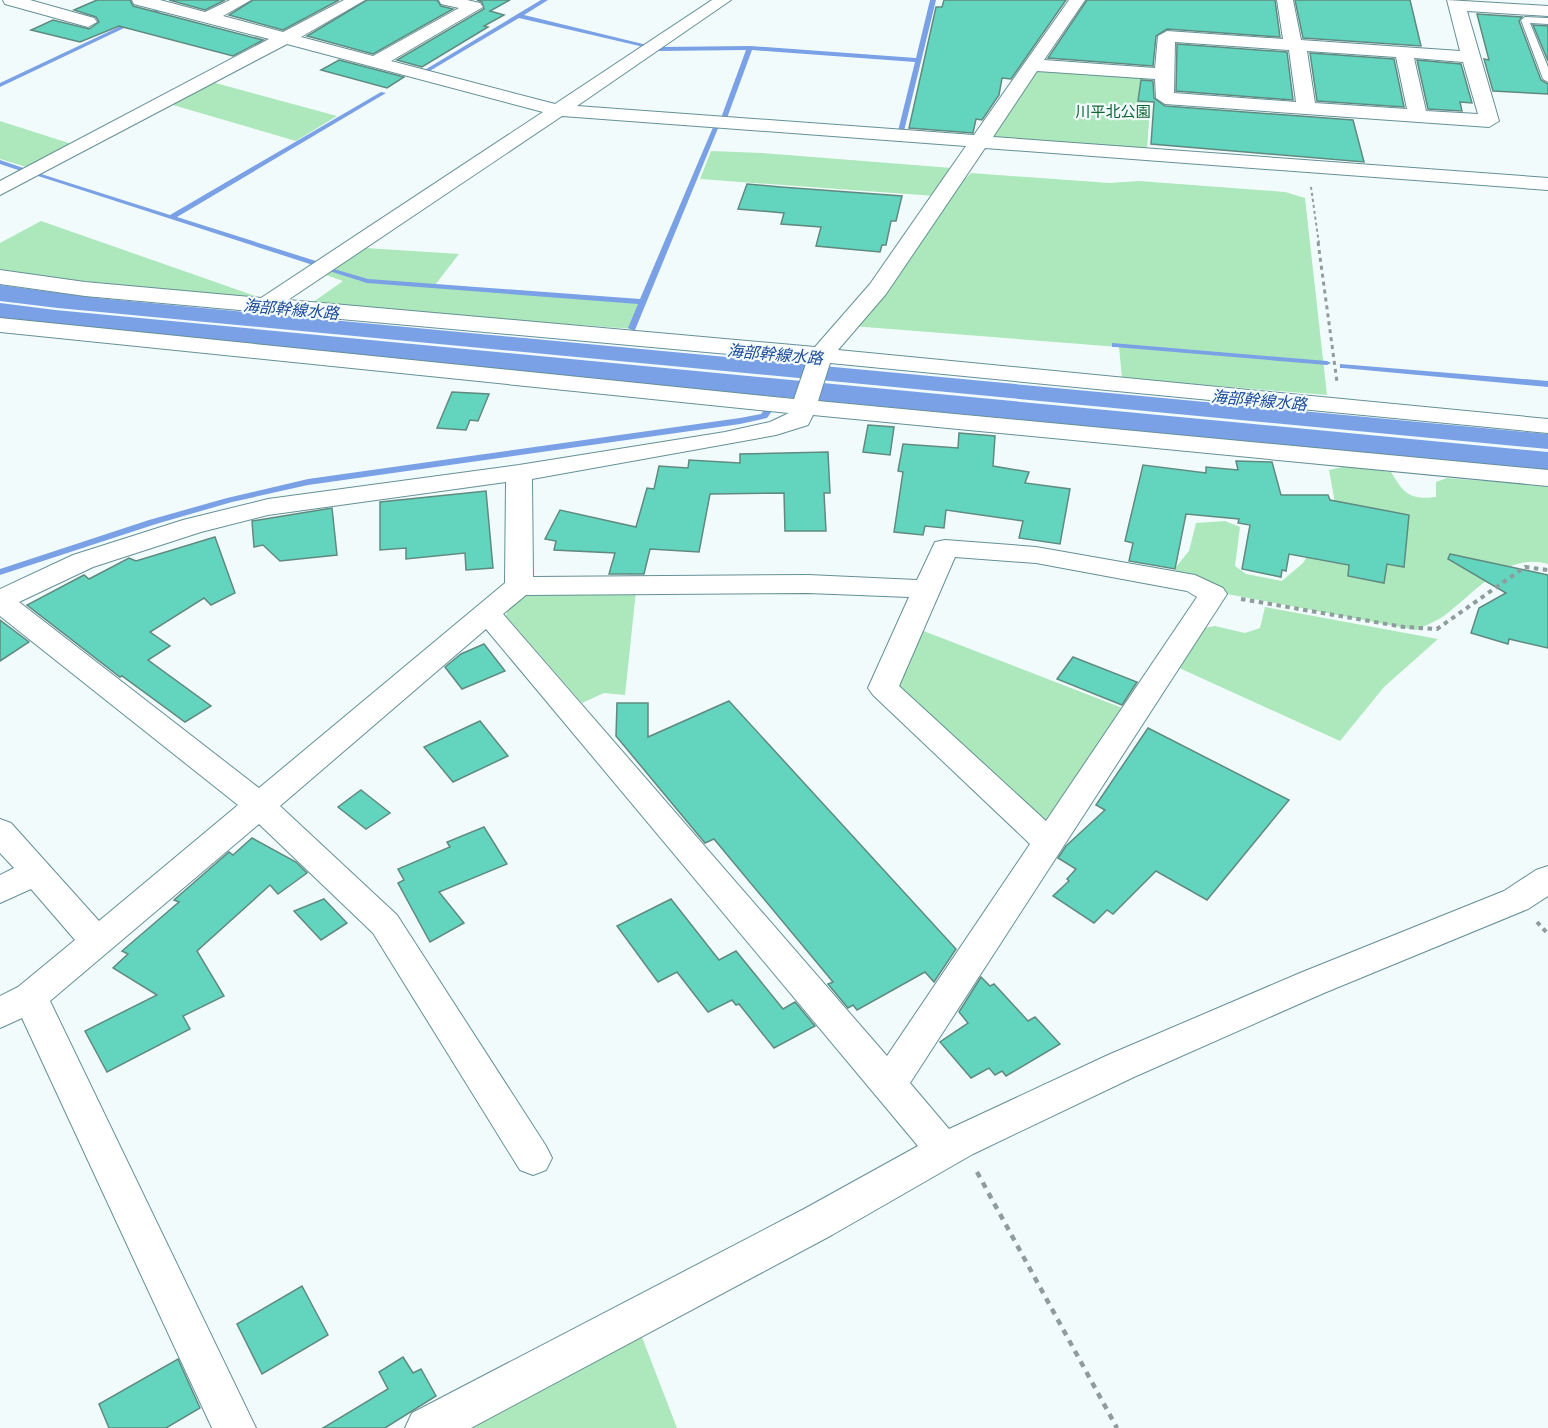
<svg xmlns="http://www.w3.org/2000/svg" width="1548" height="1428" font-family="'Titillium Web','Noto Sans JP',sans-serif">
  <rect width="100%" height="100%" fill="#f2fbfc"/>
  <!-- green -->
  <g fill="#ace8bb">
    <path d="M1043,70L1146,77L1152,81L1147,149L991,138L1034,72Z"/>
    <path d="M208,81L337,116L296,141L166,103Z"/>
    <path d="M0,121L78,146L33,169L0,159Z"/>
    <path d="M711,151L762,153L952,168L935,196L700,179Z"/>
    <path d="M971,173L1110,183L1139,181L1285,192L1305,198L1327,395L1122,378L1119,347L852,326L954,190Z"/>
    <path d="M41,221L261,298C173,293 87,283 0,269V243Z"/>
    <path d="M366,248L459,254L435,285L644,301L634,329L309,305L343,281L315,271L352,250Z"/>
    <path d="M1347,466L1391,472C1404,494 1410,500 1436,497V482L1447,478L1548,486V564C1505,552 1476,592 1445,615C1437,621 1426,625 1416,630L1217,592L1179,576L1175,568L1189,551L1196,523L1225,521L1240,527L1235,566L1246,574L1282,581L1303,563L1336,509L1329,470Z"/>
    <path d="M526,591H636L625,695L604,693L582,703L506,616L509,603Z"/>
    <path d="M1265,607L1438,639L1384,687L1340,741L1177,667L1191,630L1215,626L1245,633L1260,628Z"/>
    <path d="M921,630L1125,709L1051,821H1037L896,683Z"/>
    <path d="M638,1327L677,1428H452Z"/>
  </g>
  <!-- water -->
  <g fill="#7aa1e5">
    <path d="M0,285L97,298L1548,434V449L58,308L0,301Z"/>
    <path d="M0,303L55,310L1548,452V470L476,368L0,319Z"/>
  </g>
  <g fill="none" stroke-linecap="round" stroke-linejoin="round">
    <!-- stream -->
    <g fill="#7aa1e5" fill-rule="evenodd">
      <path d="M541,0H548L524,15L647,45L644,47L519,18L428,72L423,71Z"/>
      <path d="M930,0H936L904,131L901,133L898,131L915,62L752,50L727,118L724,120L721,118L746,50L659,51L656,49L659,47L750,46L916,58Z"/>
      <path d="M157,9L162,10L0,87V83Z"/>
      <path d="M381,92L386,93L177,217L319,262V266H316L32,174L38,173L170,215Z"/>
      <path d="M714,125L719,126L635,330H632L628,328L638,304L367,283L323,269L327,267L368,279L640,299Z"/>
      <path d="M0,160L29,170L31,171L27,173L0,164Z"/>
      <path d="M1112,343L1327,361L1331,363L1327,365L1115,347H1112Z"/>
      <path d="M1340,364L1548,381V387L1343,368H1340Z"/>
      <path d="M768,408L772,411L767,418L740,424L308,485L232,502L156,524L0,575V569L149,520L227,498L308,479L740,418L761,414L765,409Z"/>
    </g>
  </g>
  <!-- building -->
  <g fill="#63d5bf" stroke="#5f8a80" stroke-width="1.5">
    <path d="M97,0H130L133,6L263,40L233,56L119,26L80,42L31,30L53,20L89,29L99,22L96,17L74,10Z"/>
    <path d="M169,0H225L205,10Z"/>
    <path d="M253,0H339L283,30L229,15Z"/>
    <path d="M367,0H437L441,6L453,9L373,54L307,36Z"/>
    <path d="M477,0H510L490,11L504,15L484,26L488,27L422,67L397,60L484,9L482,2Z"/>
    <path d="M944,0H1066L1011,79L1002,78L999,95L982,120L976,119L973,133L909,128L936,7H942Z"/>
    <path d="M1087,0H1275L1280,37L1167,29L1156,36L1153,66L1048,58Z"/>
    <path d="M1295,0H1410L1421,46L1303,38Z"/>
    <path d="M1477,14L1522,17L1519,21L1541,80L1548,84V94L1493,91L1484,59L1489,60Z"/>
    <path d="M1533,25L1548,26V61Z"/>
    <path d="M1177,44L1287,52L1293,100L1176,91Z"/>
    <path d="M1310,53L1394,59L1404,107L1317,101Z"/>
    <path d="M339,60L404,77L387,88L321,70Z"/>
    <path d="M1417,60L1461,64L1472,103L1460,102L1462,111L1428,109Z"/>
    <path d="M1141,80L1153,81L1154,98L1165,106L1353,120L1364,162L1151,144L1154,102L1138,101Z"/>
    <path d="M747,184L781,187L902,196L896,221H891L886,245H882L880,252L816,246L821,227L781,224L784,213L738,209Z"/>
    <path d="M452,392L489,394L478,421L470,420L466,430L437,428Z"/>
    <path d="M868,425L894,427L890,455L863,452Z"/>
    <path d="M959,433L995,436L993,466L1029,472L1025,483L1070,489L1060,544L1019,538L1023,521L946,510L944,528L925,526L923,535L894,532L903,472L898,471L903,444L958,448Z"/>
    <path d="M828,452L830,493H824L826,531H785L784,493L710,494L699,552L650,549L644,574H609L615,553L554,550L556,541L545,539L560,510L636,527L647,488L654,489L659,466L688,468L689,460L740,463V454Z"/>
    <path d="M1236,461L1272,462L1281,495H1328L1330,500L1409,515L1404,567L1387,564L1384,583L1348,576L1349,565L1289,554L1286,571L1282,570L1281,577L1242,569L1250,525L1238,523L1239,519L1186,514L1175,569L1129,561L1133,543L1125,541L1143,465L1206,473V467L1238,470Z"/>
    <path d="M486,491L493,568L466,570L465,553L406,559V548L380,550V502Z"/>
    <path d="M332,508L337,555L280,561L263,545L254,547L252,521Z"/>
    <path d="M215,537L235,593L211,605L204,598L150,632L170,646L148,660L211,706L185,722L122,676L120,677L27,605L84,575L89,579L129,558L136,561Z"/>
    <path d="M1450,554L1548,575V648L1509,639L1508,644L1471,633L1479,608L1506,593L1448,559Z"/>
    <path d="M0,620L29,642L0,661Z"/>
    <path d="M484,644L505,671L462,689L445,667L461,654Z"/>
    <path d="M1073,657L1137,682L1122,705L1057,679Z"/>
    <path d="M729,701L956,949L934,982L925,972L857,1010L853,1005L848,1008L828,984L833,982L714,839L705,843L616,736L617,703H648V737Z"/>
    <path d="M480,721L508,756L453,782L424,747Z"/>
    <path d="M1148,728L1289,800L1207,900L1156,871L1113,914L1107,910L1094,923L1053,896L1069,881L1067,879L1076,869L1058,858L1066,846L1105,810L1096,805Z"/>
    <path d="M361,790L390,813L366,829L338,807Z"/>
    <path d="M484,827L507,864L439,892L464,923L430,942L398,883L404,880L398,869L450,847L447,842Z"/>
    <path d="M252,838L296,862L307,873L278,894L270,885L197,951L224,996L183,1016L190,1029L107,1072L85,1031L157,995L113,968L128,954L122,951L179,902L174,900L229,852L233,855Z"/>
    <path d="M324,899L347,923L321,940L294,911Z"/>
    <path d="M671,899L719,960L736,951L783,1009L795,1002L815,1026L774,1048L739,1004L736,1005L732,1000L708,1012L677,972L658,982L617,926Z"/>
    <path d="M981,977L990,986L994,984L1028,1021L1035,1017L1060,1044L1006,1076L1002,1071L995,1075L989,1068L971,1078L940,1042L968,1023L959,1012Z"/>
    <path d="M302,1286L328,1335L262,1374L237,1324Z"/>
    <path d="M403,1357L413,1373L421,1369L436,1396L385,1428H323L388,1389L379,1372Z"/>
    <path d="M178,1359L200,1408L166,1428H109L99,1404Z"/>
  </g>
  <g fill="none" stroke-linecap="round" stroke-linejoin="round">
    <defs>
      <path id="service" d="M1525,17L1548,18V24L1530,23L1548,67V82L1543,79L1521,20Z"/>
      <g id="minor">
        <path d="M3,0H30L94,18L97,22L88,27L5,4Z"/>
        <path d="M132,0H160L205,12L230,0H251L223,16L283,32L344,0H365L301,37L373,56L459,8L441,4L439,0H467L480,3L483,7L391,61L555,104L712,0H731L577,106L974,135L1069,0H1085L1044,60L1155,68L1158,36L1167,31L1283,39L1277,0H1293L1301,40L1460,51L1447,0L1548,6V16L1467,11L1499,121L1489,127L1165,104L1156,98L1155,79L1037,71L993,137L1548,178V190L985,148L886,294L838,350L1548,419V433L830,363L818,401L1548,470V486L813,415L808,425L776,435L532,479L533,577L808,575L917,580L935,542L945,540L1036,547L1195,575L1223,588L1227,594L910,1083L949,1129L1108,1055L1300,973L1504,891L1536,870L1548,866V896L1528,909L1324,993L1134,1077L973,1154L832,1235L471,1428H405L412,1413L804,1209L918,1146L486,629L280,806L397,915L546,1146L552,1158L546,1170L533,1175L520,1170L373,933L259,824L50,1001L256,1428H212L22,1018L0,1028V996L18,987L75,940L31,889L0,903V875L14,868L0,853V819L11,823L99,921L238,805L0,616V589L73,555L183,520L268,499L519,465L725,432L770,422L789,413L0,332V318L794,399L807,361L85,296L0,284V270L85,282L261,298L543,112L287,44L0,195V181L269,39L134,4ZM1175,42L1289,50L1296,102L1174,93ZM1307,51L1396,57L1407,109L1315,103ZM1414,58L1463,62L1478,114L1426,111ZM562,116L966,146L870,284L815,347L288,300ZM506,482L505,583L259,788L19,602L93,567L201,532L268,515ZM955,557L1036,563L1187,591L1197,597L1046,821L899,686ZM808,593L909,597L868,688L873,695L1030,844L887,1056L503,614L526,595Z"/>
      </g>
    </defs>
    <!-- service casing -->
    <use href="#service" stroke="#649096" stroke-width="2"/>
    <!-- minor casing -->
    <use href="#minor" stroke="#649096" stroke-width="2"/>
    <!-- path-far3 -->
    <path stroke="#8e9c9d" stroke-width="2" stroke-dasharray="3 3" stroke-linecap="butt" d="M1311,187L1319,244"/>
    <!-- path-far2 -->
    <path stroke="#8e9c9d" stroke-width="3" stroke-dasharray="4 4" stroke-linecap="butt" d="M1318,242L1337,382"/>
    <!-- path-far1 -->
    <g stroke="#8e9c9d" stroke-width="4" stroke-dasharray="4.5 4.5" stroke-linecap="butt">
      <path d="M1241,599L1404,627L1437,629L1525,567L1548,570"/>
      <path d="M1537,922L1548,934"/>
    </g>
    <!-- path -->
    <path stroke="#8e9c9d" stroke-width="4.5" stroke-dasharray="6 6" stroke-linecap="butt" d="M977,1172L1117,1428"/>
    <!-- service -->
    <use href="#service" fill="#fff" fill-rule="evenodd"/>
    <!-- minor -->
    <use href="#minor" fill="#fff" fill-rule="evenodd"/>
  </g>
  <g text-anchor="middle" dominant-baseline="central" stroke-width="4.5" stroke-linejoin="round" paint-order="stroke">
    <!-- far-park labels -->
    <g font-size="15" fill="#0e6433" stroke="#f2fbfc">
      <text x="1113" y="111">川平北公園</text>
    </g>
    <!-- far-water labels -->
    <g font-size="16" font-style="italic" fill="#1e4b9a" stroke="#f2fbfc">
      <text transform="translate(291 309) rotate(5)">海部幹線水路</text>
      <text transform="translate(775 354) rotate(5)">海部幹線水路</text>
      <text transform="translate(1259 400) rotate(5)">海部幹線水路</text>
    </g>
  </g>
</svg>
